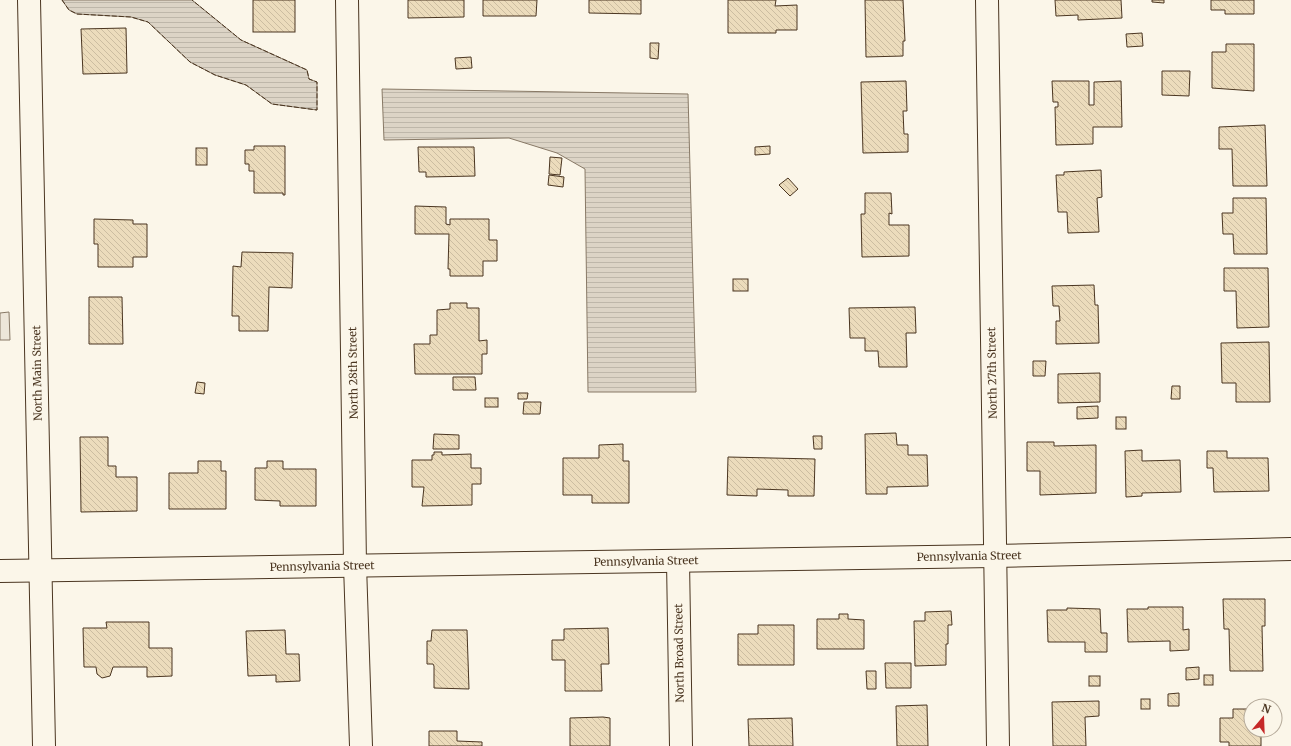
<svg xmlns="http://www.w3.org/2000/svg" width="1291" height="746" font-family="Merriweather,serif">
  <defs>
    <pattern id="water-rules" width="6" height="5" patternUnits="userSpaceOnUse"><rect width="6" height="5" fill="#dcd4c6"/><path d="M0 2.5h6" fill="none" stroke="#beb7aa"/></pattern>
    <pattern id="building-back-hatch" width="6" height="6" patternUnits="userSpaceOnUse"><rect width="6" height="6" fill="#ecdcbc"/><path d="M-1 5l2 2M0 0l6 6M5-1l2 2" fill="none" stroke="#ccbda1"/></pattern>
  </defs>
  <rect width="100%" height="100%" fill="#fbf6e9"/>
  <!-- green -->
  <path fill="#ede6d9" stroke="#887966" d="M9,312L10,340H0V313Z"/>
  <!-- water -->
  <g fill="url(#water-rules)" stroke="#887966">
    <path d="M62,0H192L241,40L307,70L309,79L317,82V110L272,104L246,85L215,75L190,62L148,22L131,17L77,14L69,10Z"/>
    <path d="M382,89L688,94L696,392H588L585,169L557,153L509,138L384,140Z"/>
  </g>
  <!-- building -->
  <g fill="url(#building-back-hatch)" stroke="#4a3520">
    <rect x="253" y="0" width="42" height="32"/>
    <path d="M408,0H464V17L408,18Z"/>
    <path d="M483,0H537L536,16H483Z"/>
    <path d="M589,0H641V14L589,13Z"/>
    <path d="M728,0H776L775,6L797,5V30H776V33H728Z"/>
    <path d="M865,0H903L905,41H903V56L866,57Z"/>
    <path d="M1055,0H1121L1122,18L1078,20V15L1056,16Z"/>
    <path d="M1152,0H1164V3L1152,2Z"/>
    <path d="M1211,0H1254V14H1225V10H1211Z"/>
    <path d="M126,28L127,73L83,74L81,29Z"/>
    <path d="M1142,33L1143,46L1127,47L1126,34Z"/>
    <path d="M650,43H659L658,59L650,58Z"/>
    <path d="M1226,44H1254V91L1212,88V52H1226Z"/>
    <path d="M471,57L472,68L456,69L455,58Z"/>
    <path d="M1162,71H1190L1189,96L1162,95Z"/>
    <path d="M906,81L907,111H903L904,134H908V152L863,153L861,82Z"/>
    <path d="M1052,81H1089V105H1094V82L1121,81L1122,127H1093V144L1056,145L1055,107H1058V102H1053Z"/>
    <path d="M1265,125L1267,186H1233L1232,149H1219V127Z"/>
    <path d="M254,146H285V195H283V193H254V171H249V164H245V150H254Z"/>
    <path d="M770,146V154L755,155V147Z"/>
    <path d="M418,147H474L475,176L426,177V172H419Z"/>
    <rect x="196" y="148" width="11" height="17"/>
    <path d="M550,157L562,158L560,175L549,174Z"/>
    <path d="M1101,170L1102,197L1097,198L1099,232L1068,233L1067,212H1058L1056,175H1064V172Z"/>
    <path d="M549,175L564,177L563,187L548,185Z"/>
    <path d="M788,178L798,189L790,196L779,185Z"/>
    <path d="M865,193H891L892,214L889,213V225H909V256L862,257L861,214H865Z"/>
    <path d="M1233,198H1266L1267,254H1234L1233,234H1223L1222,213H1233Z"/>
    <path d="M415,206L446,207V224L450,225V219H489V240H497V261H483V276H450V269H448L449,234H415Z"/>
    <path d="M94,219L133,220V224H147V257H133V267H98V244H94Z"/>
    <path d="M242,252L293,253L292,288L269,287L268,331H239V316H232L233,266L241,267Z"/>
    <path d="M1224,268H1268L1269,327L1237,328L1236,291H1224Z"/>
    <rect x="733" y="279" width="15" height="12"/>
    <path d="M1094,285L1095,305H1098L1099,343L1056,344V321H1060L1059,306H1053L1052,286Z"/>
    <path d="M89,297H122L123,344H89Z"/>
    <path d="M450,303H467V308H479V341L487,340V354H482V374H415L414,344H430V335H437V310L450,309Z"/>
    <path d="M915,307L916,333H906L907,367H879L878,351H865V338H850L849,308Z"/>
    <path d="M1269,342L1270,402H1236V383H1222L1221,343Z"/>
    <path d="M1033,361H1046L1045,376H1033Z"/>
    <path d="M1100,373V402L1058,403V374Z"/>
    <path d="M453,377H475L476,390H453Z"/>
    <path d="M197,382L205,383L204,394L195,393Z"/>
    <path d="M1172,386H1180V399H1171Z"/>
    <path d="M518,393H528L527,399H518Z"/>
    <rect x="485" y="398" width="13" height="9"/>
    <path d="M524,402H541L540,414H523Z"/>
    <path d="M1098,406V418L1077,419V407Z"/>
    <rect x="1116" y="417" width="10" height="12"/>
    <path d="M896,433L897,445H908V455H927L928,486L887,487V494H866L865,434Z"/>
    <path d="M434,434L459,435V449H433Z"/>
    <path d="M813,436H822V449H814Z"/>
    <path d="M80,437H108V466H116V477H137V511L81,512Z"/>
    <path d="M1027,442H1054V446L1096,445V493L1040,495V471H1027Z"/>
    <path d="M623,444V461H629V503H592V495H563V458H599V445Z"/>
    <path d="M1142,450V461L1180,460L1181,492L1142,493V496L1126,497L1125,451Z"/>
    <path d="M1207,451H1227V458H1268L1269,491L1214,492L1213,468H1207Z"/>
    <path d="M434,452H442V455L471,454V468H481V484H472V505L422,506L424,487H412V460H432V455H434Z"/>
    <path d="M728,457L815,459L814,496H788V490L757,489V496L727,495Z"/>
    <path d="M198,461H221V471H226V509H169V473H198Z"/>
    <path d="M267,461H283V469H316V506H280V501L255,500V468H267Z"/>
    <path d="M1223,599H1265V626H1262L1263,671H1230L1229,629H1224Z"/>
    <path d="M1148,607H1183V630L1189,629V650L1170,651V641L1128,642L1127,609H1148Z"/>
    <path d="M1067,608L1100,609L1101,633H1107V652H1085V642H1048L1047,610H1067Z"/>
    <path d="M951,611L952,625H948V644H946V665L915,666L914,621H925V612Z"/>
    <path d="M839,614H848V619L864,620V649H817V619H839Z"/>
    <path d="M106,622H149V648H172V676L147,677V667H113L110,676L102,678L97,674L96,667H84L83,628H107Z"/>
    <path d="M758,625H794V665H738V634H758Z"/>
    <path d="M608,628L609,664H601L602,691H565V660H552V640H564V629Z"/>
    <path d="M285,630L286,654H299L300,681L276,682V675L248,676L246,631Z"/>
    <path d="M432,630H467L469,689L434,688V666L433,664H427V641H431Z"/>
    <path d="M885,663H911V688H886Z"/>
    <path d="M1199,667V679L1186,680V668Z"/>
    <path d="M866,671H876V689H867Z"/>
    <rect x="1204" y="675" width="9" height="10"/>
    <rect x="1089" y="676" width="11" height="10"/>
    <path d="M1179,693V706H1168V694Z"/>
    <rect x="1141" y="699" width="9" height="10"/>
    <path d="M1099,701V716L1085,717L1086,746H1053L1052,702Z"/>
    <path d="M927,705L928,746H897L896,706Z"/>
    <path d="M1233,709H1251V730H1261V746H1229V742H1220V718H1233Z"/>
    <path d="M603,717L610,718V746H570V718Z"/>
    <path d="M792,718L793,746H749L748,719Z"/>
    <path d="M429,731H457V741L482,742V746H429Z"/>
  </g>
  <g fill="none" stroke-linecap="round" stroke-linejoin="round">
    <defs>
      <g id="minor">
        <path d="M29,0L44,746"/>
        <path d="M347,0L355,565L361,746"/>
        <path d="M987,0L998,746"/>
        <path d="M678,561L681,746"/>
        <path d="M0,571L994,556L1291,549"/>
      </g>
    </defs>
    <!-- minor casing -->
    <use href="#minor" stroke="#4a3520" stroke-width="24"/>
    <!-- minor -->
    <use href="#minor" stroke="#fbf6e9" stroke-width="22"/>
    <!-- fence -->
    <path stroke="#4a3520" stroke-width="1" stroke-dasharray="5 2" stroke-linecap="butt" d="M62,0L69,10L77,14L131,17L148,22L190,62L215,75L246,85L272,104L317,110V82L309,79L307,70L241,40L192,0"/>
  </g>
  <g text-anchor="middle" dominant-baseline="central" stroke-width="3" stroke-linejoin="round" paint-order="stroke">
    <!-- street labels -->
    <g font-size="11" fill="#4a3520" stroke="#fbf6e9">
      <text transform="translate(37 373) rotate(-91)">North Main Street</text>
      <text transform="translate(353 373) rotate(-91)">North 28th Street</text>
      <text transform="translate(992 373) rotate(-91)">North 27th Street</text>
      <text transform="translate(969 556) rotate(-1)">Pennsylvania Street</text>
      <text transform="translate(646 561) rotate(-1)">Pennsylvania Street</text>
      <text transform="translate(322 566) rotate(-1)">Pennsylvania Street</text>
      <text transform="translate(679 653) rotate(-91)">North Broad Street</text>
    </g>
  </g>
  <!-- north arrow -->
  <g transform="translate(1263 718) rotate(19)"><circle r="19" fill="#fbf6e9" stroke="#b4a999"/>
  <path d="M0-3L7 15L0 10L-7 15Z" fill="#c62828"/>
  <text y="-6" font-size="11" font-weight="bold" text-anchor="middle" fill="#4a3520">N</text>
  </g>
</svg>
